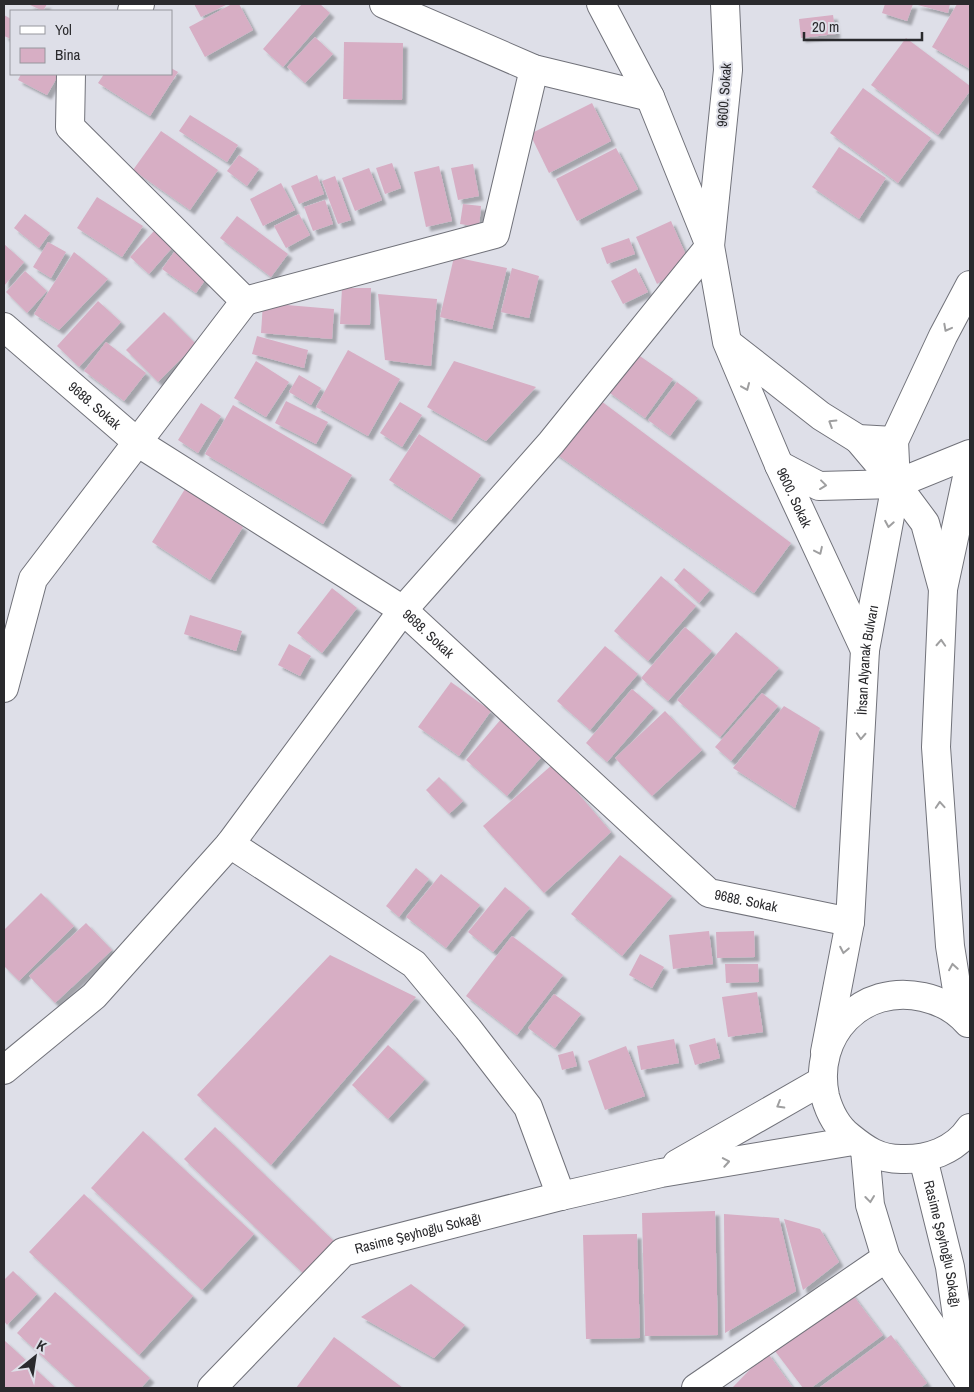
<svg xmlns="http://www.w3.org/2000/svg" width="974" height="1392" font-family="'Archivo Narrow',sans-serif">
  <defs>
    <filter id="shadow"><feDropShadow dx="4.5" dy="4.5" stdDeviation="1" flood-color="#0004"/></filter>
  </defs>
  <rect width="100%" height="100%" fill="#dedfe8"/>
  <!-- building -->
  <g fill="#d7aec4" filter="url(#shadow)">
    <path d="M28,4H47L43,11Z"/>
    <path d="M194,4H228L201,17Z"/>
    <path d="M232,4H239L253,30L205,57L189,27Z"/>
    <path d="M302,4H320L330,13L283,67L263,49Z"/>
    <path d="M885,4H913L907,21L882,13Z"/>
    <path d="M914,4H950L948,13Z"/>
    <path d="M957,4H967L970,6V69L932,47Z"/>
    <path d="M4,15L11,19V39L4,36Z"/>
    <path d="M833,15L836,34L801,38L799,19Z"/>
    <path d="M315,37L333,54L305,83L287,67Z"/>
    <path d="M906,38L970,86V91L938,135L871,85Z"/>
    <path d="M344,42L403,43L402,100L343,99Z"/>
    <path d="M171,68L178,72L150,116L98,83L104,74H171Z"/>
    <path d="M21,74H59L47,95L18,80Z"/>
    <path d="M863,88L931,138L898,183L830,133Z"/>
    <path d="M592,103L611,141L549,173L530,134Z"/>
    <path d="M190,115L238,145L227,162L179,131Z"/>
    <path d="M161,131L218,170L190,210L133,170Z"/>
    <path d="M839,147L886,178L859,219L812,187Z"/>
    <path d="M616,148L638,189L577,221L556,179Z"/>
    <path d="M239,155L259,169L247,186L227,171Z"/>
    <path d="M392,163L401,188L385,194L376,168Z"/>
    <path d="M473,164L479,196L458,200L451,168Z"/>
    <path d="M439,166L452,221L426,227L414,172Z"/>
    <path d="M369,168L382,200L355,211L342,178Z"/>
    <path d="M317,175L324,194L299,204L291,186Z"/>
    <path d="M335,176L351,220L338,224L322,181Z"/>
    <path d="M281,183L295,210L263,226L250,199Z"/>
    <path d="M97,197L143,226L122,257L77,228Z"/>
    <path d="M325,200L333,224L313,231L304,207Z"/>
    <path d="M463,204L481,206L479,227L460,224Z"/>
    <path d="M25,214L50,233L39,248L14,228Z"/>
    <path d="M299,214L310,235L286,248L274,226Z"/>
    <path d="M237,216L288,254L271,277L220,238Z"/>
    <path d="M671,221L689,262L657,284L636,237Z"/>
    <path d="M154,231L172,248L149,274L130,257Z"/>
    <path d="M629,238L635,254L607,264L601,248Z"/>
    <path d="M48,242L66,252L51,278L33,267Z"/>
    <path d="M4,244L24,262L4,286Z"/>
    <path d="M177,248L211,272L196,293L162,269Z"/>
    <path d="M74,252L108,279L59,330L34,314Z"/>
    <path d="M454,257L507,268L492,329L440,317Z"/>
    <path d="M512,268L539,276L529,318L501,312Z"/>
    <path d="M636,268L648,292L623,304L611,281Z"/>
    <path d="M25,271L47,291L27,313L6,292Z"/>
    <path d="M342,288H371L370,325L340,324Z"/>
    <path d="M378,294L437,299L431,366L385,360Z"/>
    <path d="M98,301L121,322L79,367L57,346Z"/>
    <path d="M263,303L334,309L332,339L261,333Z"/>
    <path d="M164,312L196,344L158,382L126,350Z"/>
    <path d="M257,336L308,350L304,368L252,354Z"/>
    <path d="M106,342L146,373L124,401L84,371Z"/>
    <path d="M348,350L400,379L368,436L316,407Z"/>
    <path d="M634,352L673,379L645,418L607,391Z"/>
    <path d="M256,361L289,382L266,417L234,398Z"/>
    <path d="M454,361L536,387L486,441L427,407Z"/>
    <path d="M299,375L321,388L311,405L289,392Z"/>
    <path d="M677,382L698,398L670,436L648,420Z"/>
    <path d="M597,398L791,543L754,593L552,451Z"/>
    <path d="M286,401L328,422L316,444L275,423Z"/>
    <path d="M400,402L422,415L402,447L380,433Z"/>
    <path d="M201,403L221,416L198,453L178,440Z"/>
    <path d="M233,405L352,475L323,524L205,454Z"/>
    <path d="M419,434L481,475L451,520L389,480Z"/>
    <path d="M185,489L243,527L210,580L152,542Z"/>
    <path d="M684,568L710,590L699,603L674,580Z"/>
    <path d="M661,576L696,606L648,661L614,631Z"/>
    <path d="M332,588L357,608L322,653L297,633Z"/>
    <path d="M190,615L242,631L236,651L184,634Z"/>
    <path d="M685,627L712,651L668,701L641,678Z"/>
    <path d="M736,632L779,668L720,737L677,700Z"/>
    <path d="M289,644L311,656L300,676L278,665Z"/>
    <path d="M605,646L638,674L590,730L557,701Z"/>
    <path d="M451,682L491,711L459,756L418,727Z"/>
    <path d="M632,689L654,708L607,762L586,743Z"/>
    <path d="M762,693L778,706L731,761L715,747Z"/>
    <path d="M784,706L820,728L795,808L733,768Z"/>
    <path d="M665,711L702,750L652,796L615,758Z"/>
    <path d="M502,718L544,754L507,796L466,760Z"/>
    <path d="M553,764L611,832L544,893L483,826Z"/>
    <path d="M439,777L463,801L449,814L426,790Z"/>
    <path d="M620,855L672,896L622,956L571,914Z"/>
    <path d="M416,868L429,879L399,917L386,906Z"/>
    <path d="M441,874L480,905L446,948L406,917Z"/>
    <path d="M505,887L530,908L493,952L468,932Z"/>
    <path d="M41,893L74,926L19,981L4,966V930Z"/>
    <path d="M86,923L112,950L55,1003L29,976Z"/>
    <path d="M709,931L713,964L673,969L669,935Z"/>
    <path d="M754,931L755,957L717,958L716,932Z"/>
    <path d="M512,936L563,975L517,1035L466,996Z"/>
    <path d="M640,954L664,967L652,988L629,975Z"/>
    <path d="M330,955L416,997L271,1165L197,1095Z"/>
    <path d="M725,964H758L759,982L726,983Z"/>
    <path d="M757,992L763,1032L728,1037L722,997Z"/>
    <path d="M554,994L581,1014L555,1048L528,1028Z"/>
    <path d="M715,1038L720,1058L695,1065L689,1045Z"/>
    <path d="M674,1039L679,1063L641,1070L637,1046Z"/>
    <path d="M388,1045L425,1079L388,1119L352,1085Z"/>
    <path d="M626,1046L645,1096L605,1110L588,1061Z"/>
    <path d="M573,1051L577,1066L562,1070L558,1055Z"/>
    <path d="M215,1127L338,1245L307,1277L184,1159Z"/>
    <path d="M143,1131L254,1234L202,1290L91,1188Z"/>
    <path d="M84,1194L193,1296L139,1355L29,1252Z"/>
    <path d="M715,1211L718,1335L645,1336L642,1213Z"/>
    <path d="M724,1214L779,1218L796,1291L725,1333Z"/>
    <path d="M784,1219L820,1229L839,1262L803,1290Z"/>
    <path d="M637,1234L640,1338L586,1339L583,1235Z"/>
    <path d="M13,1271L37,1294L7,1325L4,1321V1280Z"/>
    <path d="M411,1284L465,1325L434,1358L361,1317Z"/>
    <path d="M849,1290L883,1335L811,1388H803L772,1347Z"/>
    <path d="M55,1292L150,1378L141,1388H77L17,1333Z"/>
    <path d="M891,1335L927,1383L920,1388H819Z"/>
    <path d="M334,1337L403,1388H296Z"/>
    <path d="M4,1340L56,1388H4Z"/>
    <path d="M767,1352L793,1388H732Z"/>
  </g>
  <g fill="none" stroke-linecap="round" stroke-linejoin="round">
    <defs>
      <g id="minor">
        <path d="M384,4L534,69L650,97"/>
        <path d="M132,11L140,4"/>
        <path d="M245,301L495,234L534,69"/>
        <path id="s1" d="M4,327L137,442L403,610L709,893L850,922"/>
        <path d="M4,688L33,579L245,301L70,127L71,74"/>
        <path d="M230,844L414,964L468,1029L528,1107L561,1196"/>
        <path d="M4,1070L94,996L230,844L403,610L551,443L710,246L650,97L601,4"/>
        <path d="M696,1388L886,1258"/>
      </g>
      <g id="tertiary">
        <path id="s2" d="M725,4L728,70L710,246L727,342L779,465L865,650"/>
        <path d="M729,344L821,416L858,439L894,441"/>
        <path d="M858,439L896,484L925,523L943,589"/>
        <path d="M779,465L819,486L896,484L970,454"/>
      </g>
      <g id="secondary">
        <path d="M677,1164L822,1081"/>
        <path id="s3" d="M212,1388L343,1252L561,1196L661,1173L853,1141"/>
      </g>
      <g id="primary">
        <path d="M961,1015L950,946L936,747L943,589L970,463"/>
        <path d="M968,1023C956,1009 941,1001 923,997C862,983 812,1035 825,1096C829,1111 837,1127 850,1137C866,1150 879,1159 901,1159C927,1160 955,1151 970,1128"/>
        <path id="s4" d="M825,1052L850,922L865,650L896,484L894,441L943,336L970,285"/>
        <path d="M865,1150L870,1205L886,1258L967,1379"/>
        <path id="s5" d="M923,1158L950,1267L965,1372"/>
      </g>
    </defs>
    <!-- minor casing -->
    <use href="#minor" stroke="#71727a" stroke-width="30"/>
    <!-- tertiary casing -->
    <use href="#tertiary" stroke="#71727a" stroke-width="30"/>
    <!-- secondary casing -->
    <use href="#secondary" stroke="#71727a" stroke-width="30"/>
    <!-- primary casing -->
    <use href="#primary" stroke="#71727a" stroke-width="30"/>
    <!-- minor -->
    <use href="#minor" stroke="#fff" stroke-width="28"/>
    <!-- tertiary -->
    <use href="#tertiary" stroke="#fff" stroke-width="28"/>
    <!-- secondary -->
    <use href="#secondary" stroke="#fff" stroke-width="28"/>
    <!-- primary -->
    <use href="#primary" stroke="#fff" stroke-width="28"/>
  </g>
  <!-- one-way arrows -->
  <defs><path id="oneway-chevron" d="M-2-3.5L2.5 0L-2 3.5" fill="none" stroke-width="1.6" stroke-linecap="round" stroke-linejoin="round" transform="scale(1.25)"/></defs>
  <g stroke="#9f9fa0">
    <use href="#oneway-chevron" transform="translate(947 328) rotate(118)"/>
    <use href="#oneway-chevron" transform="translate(746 387) rotate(67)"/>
    <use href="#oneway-chevron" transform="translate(832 423) rotate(-148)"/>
    <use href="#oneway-chevron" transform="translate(823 485) rotate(7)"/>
    <use href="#oneway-chevron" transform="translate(889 524) rotate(100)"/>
    <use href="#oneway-chevron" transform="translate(819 551) rotate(65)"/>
    <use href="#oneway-chevron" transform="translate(941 643) rotate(-87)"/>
    <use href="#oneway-chevron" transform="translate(861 736) rotate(93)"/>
    <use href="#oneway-chevron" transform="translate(940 805) rotate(-94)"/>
    <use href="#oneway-chevron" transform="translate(844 950) rotate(101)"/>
    <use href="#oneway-chevron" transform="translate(953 967) rotate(-99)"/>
    <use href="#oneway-chevron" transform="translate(780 1105) rotate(150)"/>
    <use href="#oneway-chevron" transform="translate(726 1162) rotate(-10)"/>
    <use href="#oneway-chevron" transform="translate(870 1199) rotate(83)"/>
  </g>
  <g text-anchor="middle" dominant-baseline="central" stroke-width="4" stroke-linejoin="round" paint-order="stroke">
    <!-- street labels -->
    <g font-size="14" fill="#2a2a2d" stroke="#dedfe8">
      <text transform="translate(724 95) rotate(-86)">9600. Sokak</text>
      <text stroke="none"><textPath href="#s1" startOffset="120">9688. Sokak</textPath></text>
      <text stroke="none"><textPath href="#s2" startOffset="510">9600. Sokak</textPath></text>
      <text stroke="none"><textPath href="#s1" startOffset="525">9688. Sokak</textPath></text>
      <text stroke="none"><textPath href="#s4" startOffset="395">İhsan Alyanak Bulvarı</textPath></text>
      <text stroke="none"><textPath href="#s1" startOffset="945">9688. Sokak</textPath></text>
      <text stroke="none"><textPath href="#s3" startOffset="266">Rasime Şeyhoğlu Sokağı</textPath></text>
      <text stroke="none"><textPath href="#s5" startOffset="88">Rasime Şeyhoğlu Sokağı</textPath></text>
    </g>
  </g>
  <!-- border -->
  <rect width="974" height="1392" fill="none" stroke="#2a2a2d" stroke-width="10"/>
  <!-- legend -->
  <rect x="10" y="10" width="162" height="65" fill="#dedfe8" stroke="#96979d"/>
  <rect x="20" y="26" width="25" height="8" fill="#ffffff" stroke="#96979d"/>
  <text x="55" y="35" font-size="15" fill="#2a2a2d">Yol</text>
  <rect x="20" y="48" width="25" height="15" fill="#d7aec4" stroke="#96979d"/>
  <text x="55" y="60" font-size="15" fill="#2a2a2d">Bina</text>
  <!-- north arrow -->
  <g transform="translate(35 1357) rotate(30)" stroke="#dedfe8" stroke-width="4" paint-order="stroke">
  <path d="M0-4L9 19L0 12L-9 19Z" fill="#2a2a2d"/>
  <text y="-8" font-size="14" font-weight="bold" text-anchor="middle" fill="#2a2a2d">K</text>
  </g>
  <!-- scale -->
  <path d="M804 32v8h118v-8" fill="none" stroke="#2a2a2d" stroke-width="2.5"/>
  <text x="812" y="32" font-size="15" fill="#2a2a2d" stroke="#dedfe8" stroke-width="4" paint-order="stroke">20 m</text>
</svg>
